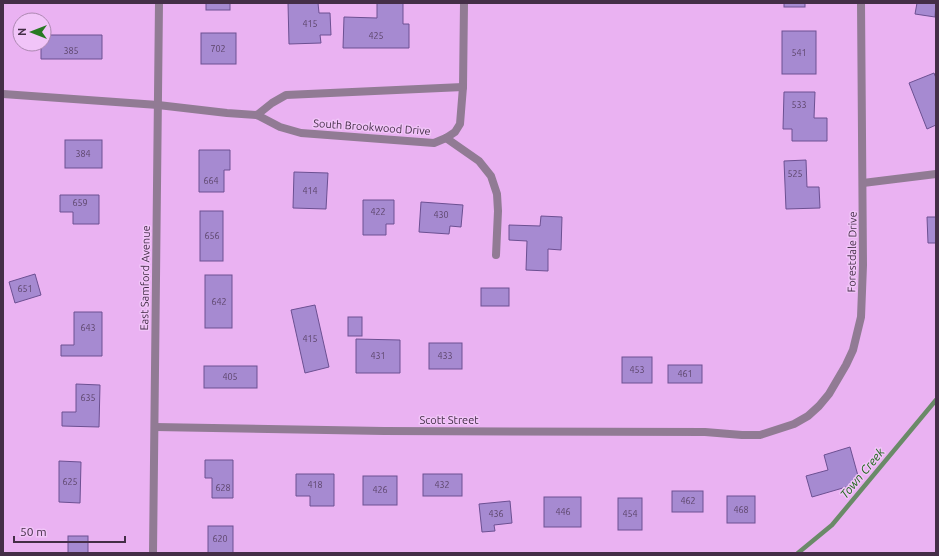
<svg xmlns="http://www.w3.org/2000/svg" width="939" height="556" font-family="Ubuntu,sans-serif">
  <rect width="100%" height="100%" fill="#eab2f2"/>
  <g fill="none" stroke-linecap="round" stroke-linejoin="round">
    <!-- stream -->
    <path stroke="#6a8a68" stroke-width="4.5" d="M798,553L832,525L936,400"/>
  </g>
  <!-- building -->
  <g fill="#a68ad1" stroke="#6c5092">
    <rect x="206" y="3" width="24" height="7"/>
    <path d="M288,3H318L319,13H330L331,35H320L321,43L289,44Z"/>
    <path d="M377,3H403V24H409V48H343L344,17L377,18Z"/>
    <rect x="784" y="3" width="21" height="4"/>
    <path d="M917,3H936L935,17L915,14Z"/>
    <rect x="782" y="31" width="34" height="43"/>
    <rect x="201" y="33" width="35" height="31"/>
    <path d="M44,35H102V59H41V44H44Z"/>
    <path d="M934,73L936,78V125L927,129L909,83Z"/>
    <path d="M784,92H815L814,118H827V141H792V129H783Z"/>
    <rect x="65" y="140" width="37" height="28"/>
    <path d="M199,150H230V170H224V192H199Z"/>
    <path d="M806,160L807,187H819L820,208L786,209L784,161Z"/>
    <path d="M294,172L328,173L326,209L293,208Z"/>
    <path d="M60,195H99V224H73V212H60Z"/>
    <path d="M363,200H394V224H386V235H363Z"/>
    <path d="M421,202L463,205L461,227L450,226L449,234L419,232Z"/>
    <rect x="200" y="211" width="23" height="50"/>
    <path d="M541,216L562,217L561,250L548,249V271L526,270L527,241L509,240V225L540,226Z"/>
    <path d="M927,217H936V243H928Z"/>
    <path d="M35,274L41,295L15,303L9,282Z"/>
    <rect x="205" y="275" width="27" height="53"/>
    <rect x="481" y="288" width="28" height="18"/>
    <path d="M315,305L329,367L305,373L291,310Z"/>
    <path d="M74,312H102V356H61V345H74Z"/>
    <rect x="348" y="317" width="14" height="19"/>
    <path d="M356,339L400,340V373H356Z"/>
    <rect x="429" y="343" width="33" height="26"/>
    <rect x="622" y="357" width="30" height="26"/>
    <rect x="668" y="365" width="34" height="18"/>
    <rect x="204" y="366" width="53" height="22"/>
    <path d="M76,384L100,385L99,427L62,426V412H76Z"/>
    <path d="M850,447L860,483L812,497L806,476L828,470L824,455Z"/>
    <path d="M205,460H233V498H212V478H205Z"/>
    <path d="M59,461L81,462L80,503L59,502Z"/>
    <path d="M296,474H334V506H310V496H296Z"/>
    <rect x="423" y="474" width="39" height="22"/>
    <rect x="363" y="476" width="34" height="29"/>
    <rect x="672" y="491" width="31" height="21"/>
    <rect x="727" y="496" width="28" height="27"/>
    <rect x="544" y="497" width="37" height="30"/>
    <rect x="618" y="498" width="24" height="32"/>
    <path d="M510,501L512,523L494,525L495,531L482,532L479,504Z"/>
    <rect x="208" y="526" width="25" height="27"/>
    <rect x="68" y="536" width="20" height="17"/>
  </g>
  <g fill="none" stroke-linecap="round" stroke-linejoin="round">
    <!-- minor -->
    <g stroke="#917b94" stroke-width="8">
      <path d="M3,94L158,105L227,113L257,115L280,127L301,133L434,143L446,138L455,132L460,124L463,87L464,3"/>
      <path d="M257,115L272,103L286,95L463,87"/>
      <path d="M446,138L479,161L491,176L497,194L498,211L496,255"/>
      <path d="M863,183L936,174"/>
      <path d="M155,427L384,431L705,432L742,435H760L794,424L808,416L819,406L829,394L846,365L853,350L861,317L863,265L861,3"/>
    </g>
    <!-- tertiary -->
    <path stroke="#917b94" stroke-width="8" d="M153,553L159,3"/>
  </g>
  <g text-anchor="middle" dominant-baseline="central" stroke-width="3" stroke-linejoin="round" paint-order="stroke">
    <!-- number labels -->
    <g font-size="9" fill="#5c456a">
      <text x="310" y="24">415</text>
      <text x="376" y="36">425</text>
      <text x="218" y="49">702</text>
      <text x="71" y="51">385</text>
      <text x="799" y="53">541</text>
      <text x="799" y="105">533</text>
      <text x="83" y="154">384</text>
      <text x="795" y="174">525</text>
      <text x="211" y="181">664</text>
      <text x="310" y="191">414</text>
      <text x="80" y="203">659</text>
      <text x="378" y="212">422</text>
      <text x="441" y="215">430</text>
      <text x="212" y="236">656</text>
      <text x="25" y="289">651</text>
      <text x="219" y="302">642</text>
      <text x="88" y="328">643</text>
      <text x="310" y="339">415</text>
      <text x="378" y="356">431</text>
      <text x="445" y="356">433</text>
      <text x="637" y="370">453</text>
      <text x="685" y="374">461</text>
      <text x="230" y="377">405</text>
      <text x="88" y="398">635</text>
      <text x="70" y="482">625</text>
      <text x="315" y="485">418</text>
      <text x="442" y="485">432</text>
      <text x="223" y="488">628</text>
      <text x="380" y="490">426</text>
      <text x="688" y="501">462</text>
      <text x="741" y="510">468</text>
      <text x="563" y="512">446</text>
      <text x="496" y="514">436</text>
      <text x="630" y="514">454</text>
      <text x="220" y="539">620</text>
    </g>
    <!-- street labels -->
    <g font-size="11" fill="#442e47" stroke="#f1c4f8">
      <text transform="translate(372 127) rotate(4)">South Brookwood Drive</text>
      <text transform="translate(852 252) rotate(-89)">Forestdale Drive</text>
      <text transform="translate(145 278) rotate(-89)">East Samford Avenue</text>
      <text x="449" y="420">Scott Street</text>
    </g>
    <!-- water labels -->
    <g font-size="12" font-style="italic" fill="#20691b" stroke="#f1c4f8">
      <text transform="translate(862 473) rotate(-50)">Town Creek</text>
    </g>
  </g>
  <!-- border -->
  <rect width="939" height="556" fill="none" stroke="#442e47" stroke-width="8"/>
  <!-- north arrow -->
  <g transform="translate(32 32) rotate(270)"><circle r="19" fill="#f1c4f8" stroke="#ac88b1"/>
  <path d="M0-3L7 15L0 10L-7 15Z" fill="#287923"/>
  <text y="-6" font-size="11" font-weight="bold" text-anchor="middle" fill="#442e47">N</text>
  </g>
  <!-- scale -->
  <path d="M14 536v6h111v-6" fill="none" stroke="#442e47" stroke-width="2"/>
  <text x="20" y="536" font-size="12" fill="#442e47" stroke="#f1c4f8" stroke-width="3" paint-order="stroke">50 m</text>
</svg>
